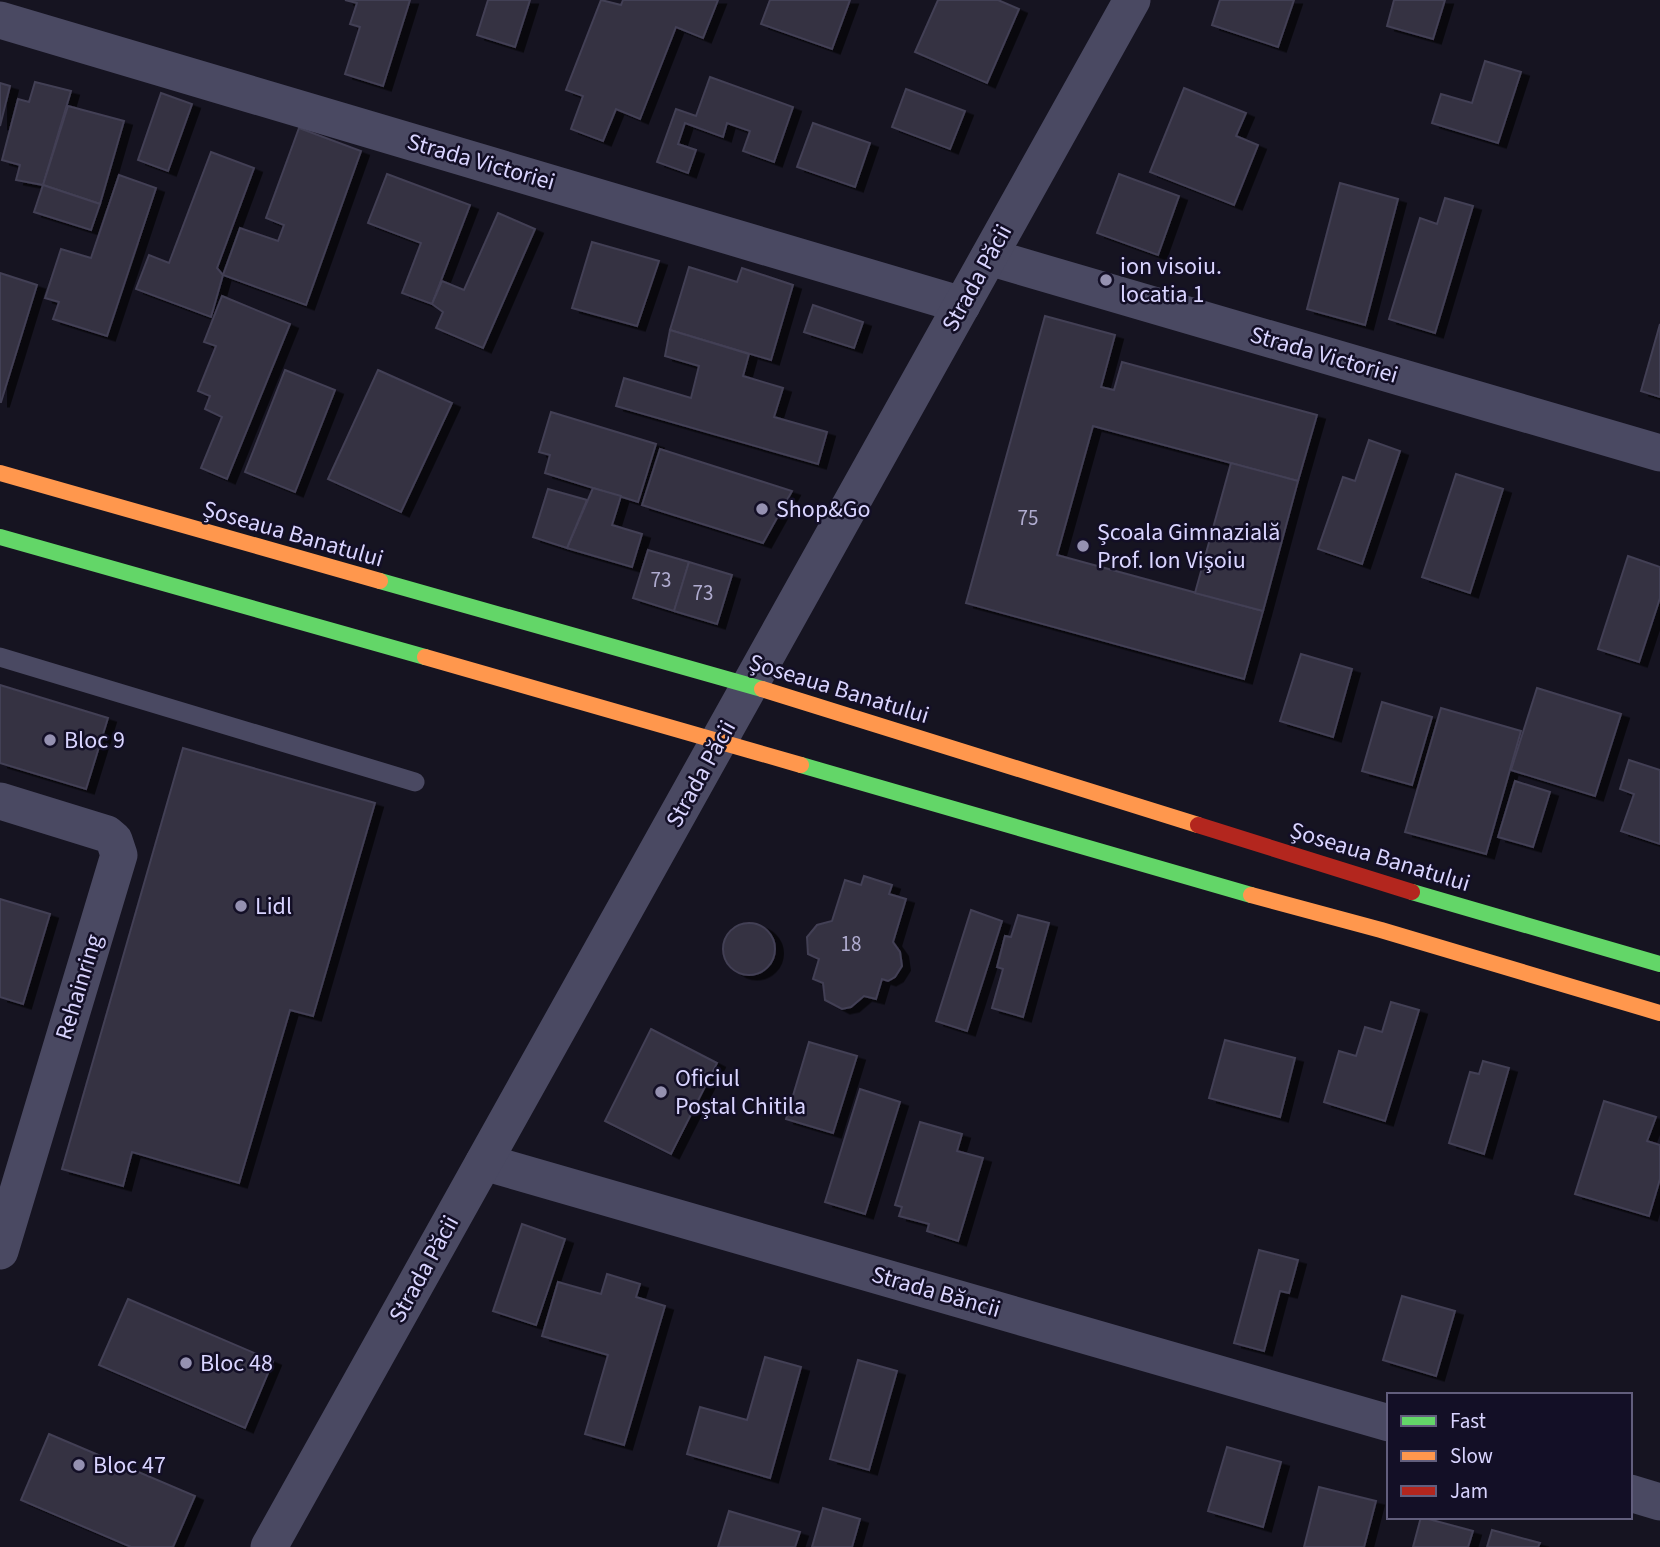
<svg xmlns="http://www.w3.org/2000/svg" width="1660" height="1547" font-family="'Source Sans 3',sans-serif">
  <defs>
    <filter id="shadow"><feDropShadow dx="8" dy="4.5" stdDeviation="0" flood-color="#0009"/></filter>
  </defs>
  <rect width="100%" height="100%" fill="#161421"/>
  <!-- building -->
  <g fill="#343243" stroke="#433f54" stroke-width="2" filter="url(#shadow)">
    <path d="M345,0H410L383,86L345,74L360,27L350,24L357,3Z"/>
    <path d="M488,0H530L515,47L477,35Z"/>
    <path d="M601,0L621,5L623,0H718L703,38L676,27L640,119L616,109L603,141L571,129L583,96L566,90Z"/>
    <path d="M770,0H850L832,49L761,24Z"/>
    <path d="M938,0H998L1019,9L987,83L915,52Z"/>
    <path d="M1220,0H1294L1278,47L1212,25Z"/>
    <path d="M1394,0H1445L1433,39L1387,26Z"/>
    <path d="M1485,61L1521,72L1498,143L1432,123L1441,94L1472,103Z"/>
    <path d="M710,77L793,107L774,162L743,151L750,131L727,123L723,137L685,123L678,144L696,150L688,173L657,162L676,109L696,116Z"/>
    <path d="M35,82L71,91L43,185L16,180L20,165L2,160L18,99L29,102Z"/>
    <path d="M0,83L10,86L0,126Z"/>
    <path d="M1184,88L1246,113L1236,136L1258,145L1234,205L1150,172Z"/>
    <path d="M906,89L965,111L950,149L892,127Z"/>
    <path d="M161,93L192,104L168,171L138,160Z"/>
    <path d="M68,106L124,121L100,204L43,185Z"/>
    <path d="M813,123L870,143L855,187L797,167Z"/>
    <path d="M299,128L361,151L306,305L223,275L240,228L278,241L284,225L266,218Z"/>
    <path d="M211,152L254,168L217,268L223,275L211,317L136,289L149,255L169,263Z"/>
    <path d="M387,174L470,205L432,304L402,293L421,243L368,223Z"/>
    <path d="M1119,174L1179,196L1158,255L1097,233Z"/>
    <path d="M119,175L156,188L107,336L53,319L59,302L45,298L61,249L91,258Z"/>
    <path d="M1340,183L1398,199L1365,325L1307,309Z"/>
    <path d="M43,185L100,204L91,230L34,212Z"/>
    <path d="M1445,198L1473,206L1435,333L1389,319L1420,218L1437,224Z"/>
    <path d="M498,213L535,229L483,348L436,328L443,312L432,304L442,281L464,290Z"/>
    <path d="M592,242L659,261L637,326L572,308Z"/>
    <path d="M689,267L737,282L742,268L793,285L771,360L670,330Z"/>
    <path d="M0,273L37,285L1,402H0Z"/>
    <path d="M222,296L290,324L227,479L201,468L222,417L205,409L210,396L198,391L216,346L204,342Z"/>
    <path d="M813,305L863,322L854,348L804,332Z"/>
    <path d="M1045,316L1115,335L1101,387L1114,390L1122,362L1317,415L1298,481L1093,426L1057,555L1263,611L1244,679L966,603Z"/>
    <path d="M1660,324V397L1641,391Z"/>
    <path d="M670,330L749,354L743,376L783,388L774,417L827,432L818,464L616,406L624,378L691,398L699,366L665,356Z"/>
    <path d="M285,370L335,390L295,492L245,472Z"/>
    <path d="M378,370L452,403L401,512L328,479Z"/>
    <path d="M551,412L656,444L638,502L545,473L550,455L539,452Z"/>
    <path d="M1369,440L1400,451L1362,564L1318,549L1343,477L1355,481Z"/>
    <path d="M660,449L792,491L763,543L642,505Z"/>
    <path d="M1231,463L1298,481L1263,611L1195,593Z"/>
    <path d="M1456,474L1503,489L1470,593L1422,577Z"/>
    <path d="M593,488L621,496L612,525L642,534L632,567L567,548Z"/>
    <path d="M548,489L587,500L567,548L533,537Z"/>
    <path d="M648,550L689,562L674,611L633,598Z"/>
    <path d="M1628,556L1660,567V598L1639,662L1598,649Z"/>
    <path d="M689,562L732,575L717,624L674,611Z"/>
    <path d="M1301,654L1352,669L1333,737L1280,721Z"/>
    <path d="M0,685L108,718L86,789L0,763Z"/>
    <path d="M1537,688L1621,714L1595,796L1511,770Z"/>
    <path d="M1382,702L1432,717L1412,785L1362,771Z"/>
    <path d="M1441,708L1521,731L1486,854L1405,832Z"/>
    <path d="M183,748L375,803L313,1016L290,1010L239,1183L132,1152L123,1186L62,1169Z"/>
    <path d="M1629,760L1660,770V844L1621,831L1634,794L1620,789Z"/>
    <path d="M1515,781L1550,792L1533,847L1498,837Z"/>
    <path d="M864,876L892,885L889,894L906,899L893,942L900,952L902,966L895,977L888,981L882,979L876,999L864,996L851,1007L842,1009L825,1000L823,983L813,979L819,959L808,954L807,937L817,925L832,921L845,880L861,885Z"/>
    <path d="M0,899L50,914L23,1004L0,997Z"/>
    <path d="M971,910L1002,921L967,1031L936,1021Z"/>
    <path d="M1018,915L1049,923L1023,1017L992,1008L1003,969L997,967L1005,936L1011,937Z"/>
    <circle cx="749" cy="949" r="26"/>
    <path d="M1391,1002L1419,1010L1385,1121L1324,1102L1339,1051L1356,1056L1365,1027L1382,1032Z"/>
    <path d="M651,1029L717,1063L671,1154L605,1121Z"/>
    <path d="M1225,1040L1295,1058L1280,1117L1209,1098Z"/>
    <path d="M809,1042L857,1056L833,1133L786,1119Z"/>
    <path d="M1483,1061L1509,1068L1484,1154L1449,1143L1470,1072L1479,1074Z"/>
    <path d="M860,1089L900,1102L865,1214L825,1202Z"/>
    <path d="M1604,1101L1656,1117L1647,1141L1660,1145V1179L1649,1216L1575,1194Z"/>
    <path d="M920,1122L962,1134L957,1151L983,1158L958,1241L927,1231L929,1224L899,1216L902,1207L895,1205Z"/>
    <path d="M522,1224L565,1239L536,1325L493,1311Z"/>
    <path d="M1259,1250L1298,1260L1289,1293L1280,1291L1264,1351L1234,1343Z"/>
    <path d="M607,1274L640,1284L636,1297L665,1306L624,1445L585,1434L608,1355L542,1336L558,1282L601,1294Z"/>
    <path d="M1402,1296L1455,1311L1436,1376L1383,1360Z"/>
    <path d="M128,1299L273,1361L245,1428L99,1365Z"/>
    <path d="M765,1357L801,1367L770,1478L687,1454L700,1407L747,1420Z"/>
    <path d="M858,1360L897,1371L869,1470L830,1459Z"/>
    <path d="M49,1434L195,1496L173,1547H131L21,1500Z"/>
    <path d="M1227,1447L1281,1462L1263,1527L1208,1511Z"/>
    <path d="M1319,1487L1376,1501L1364,1547H1304Z"/>
    <path d="M823,1508L860,1519L852,1547H812Z"/>
    <path d="M729,1511L800,1532L795,1547H718Z"/>
    <path d="M1421,1517L1473,1531L1468,1547H1413Z"/>
    <path d="M1492,1530L1540,1543L1538,1547H1487Z"/>
  </g>
  <g fill="none" stroke-linecap="round" stroke-linejoin="round">
    <!-- lane -->
    <path stroke="#4a4962" stroke-width="19" d="M0,657L415,782"/>
    <!-- street -->
    <g stroke="#4a4962" stroke-width="37">
      <path d="M0,20L962,305"/>
      <path d="M989,257L1660,453"/>
      <path d="M0,801L107,834L114,840L119,855L0,1251"/>
      <path d="M484,1162L1389,1423"/>
      <path d="M1630,1493L1660,1502"/>
      <path d="M269,1547L1132,0"/>
    </g>
    <!-- fast -->
    <g stroke="#63d668" stroke-width="16">
      <path d="M0,537L425,657"/>
      <path d="M380,581L762,689"/>
      <path d="M801,765L1251,895"/>
      <path d="M1412,892L1660,964"/>
    </g>
    <!-- slow -->
    <g stroke="#ff974d" stroke-width="16">
      <path d="M0,473L380,581"/>
      <path d="M425,657L801,765"/>
      <path d="M762,689L1198,825"/>
      <path d="M1251,895L1381,930L1660,1013"/>
    </g>
    <!-- jam -->
    <path stroke="#b3261e" stroke-width="16" d="M1198,825L1412,892"/>
  </g>
  <!-- markers -->
  <g fill="#9591b1" stroke="#130f26" stroke-width="2.5">
    <circle cx="1106" cy="280" r="7"/>
    <circle cx="762" cy="509" r="7"/>
    <circle cx="1083" cy="546" r="7"/>
    <circle cx="50" cy="740" r="7"/>
    <circle cx="241" cy="906" r="7"/>
    <circle cx="661" cy="1092" r="7"/>
    <circle cx="186" cy="1363" r="7"/>
    <circle cx="79" cy="1465" r="7"/>
  </g>
  <g text-anchor="middle" dominant-baseline="central" stroke-width="5" stroke-linejoin="round" paint-order="stroke">
    <!-- number labels -->
    <g font-size="21" fill="#b0acd0">
      <text x="1028" y="518">75</text>
      <text x="661" y="580">73</text>
      <text x="703" y="593">73</text>
      <text x="851" y="944">18</text>
    </g>
    <!-- street labels -->
    <g font-size="24" fill="#d9d4ff" stroke="#130f26">
      <text transform="translate(481 162) rotate(16)">Strada Victoriei</text>
      <text transform="translate(977 278) rotate(-61)">Strada Păcii</text>
      <text transform="translate(1324 355) rotate(16)">Strada Victoriei</text>
      <text transform="translate(293 534) rotate(16)">Șoseaua Banatului</text>
      <text transform="translate(839 689) rotate(17)">Șoseaua Banatului</text>
      <text transform="translate(701 774) rotate(-61)">Strada Păcii</text>
      <text transform="translate(1380 857) rotate(17)">Șoseaua Banatului</text>
      <text transform="translate(79 987) rotate(-73)">Rehainring</text>
      <text transform="translate(424 1269) rotate(-61)">Strada Păcii</text>
      <text transform="translate(936 1292) rotate(16)">Strada Băncii</text>
    </g>
    <!-- poi labels -->
    <g font-size="24" fill="#d9d4ff" stroke="#130f26" text-anchor="start">
      <text x="1120" y="266">ion visoiu.<tspan x="1120" dy="28">locatia 1</tspan></text>
      <text x="776" y="509">Shop&amp;Go</text>
      <text x="1097" y="532">Școala Gimnazială<tspan x="1097" dy="28">Prof. Ion Vişoiu</tspan></text>
      <text x="64" y="740">Bloc 9</text>
      <text x="255" y="906">Lidl</text>
      <text x="675" y="1078">Oficiul<tspan x="675" dy="28">Poștal Chitila</tspan></text>
      <text x="200" y="1363">Bloc 48</text>
      <text x="93" y="1465">Bloc 47</text>
    </g>
  </g>
  <!-- legend -->
  <rect x="1387" y="1393" width="245" height="126" fill="#130f26" stroke="#625e7d" stroke-width="2"/>
  <rect x="1401" y="1416" width="35" height="10" fill="#63d668" stroke="#625e7d" stroke-width="2"/>
  <text x="1450" y="1428" font-size="21" fill="#d9d4ff">Fast</text>
  <rect x="1401" y="1451" width="35" height="10" fill="#ff974d" stroke="#625e7d" stroke-width="2"/>
  <text x="1450" y="1463" font-size="21" fill="#d9d4ff">Slow</text>
  <rect x="1401" y="1486" width="35" height="10" fill="#b3261e" stroke="#625e7d" stroke-width="2"/>
  <text x="1450" y="1498" font-size="21" fill="#d9d4ff">Jam</text>
</svg>
